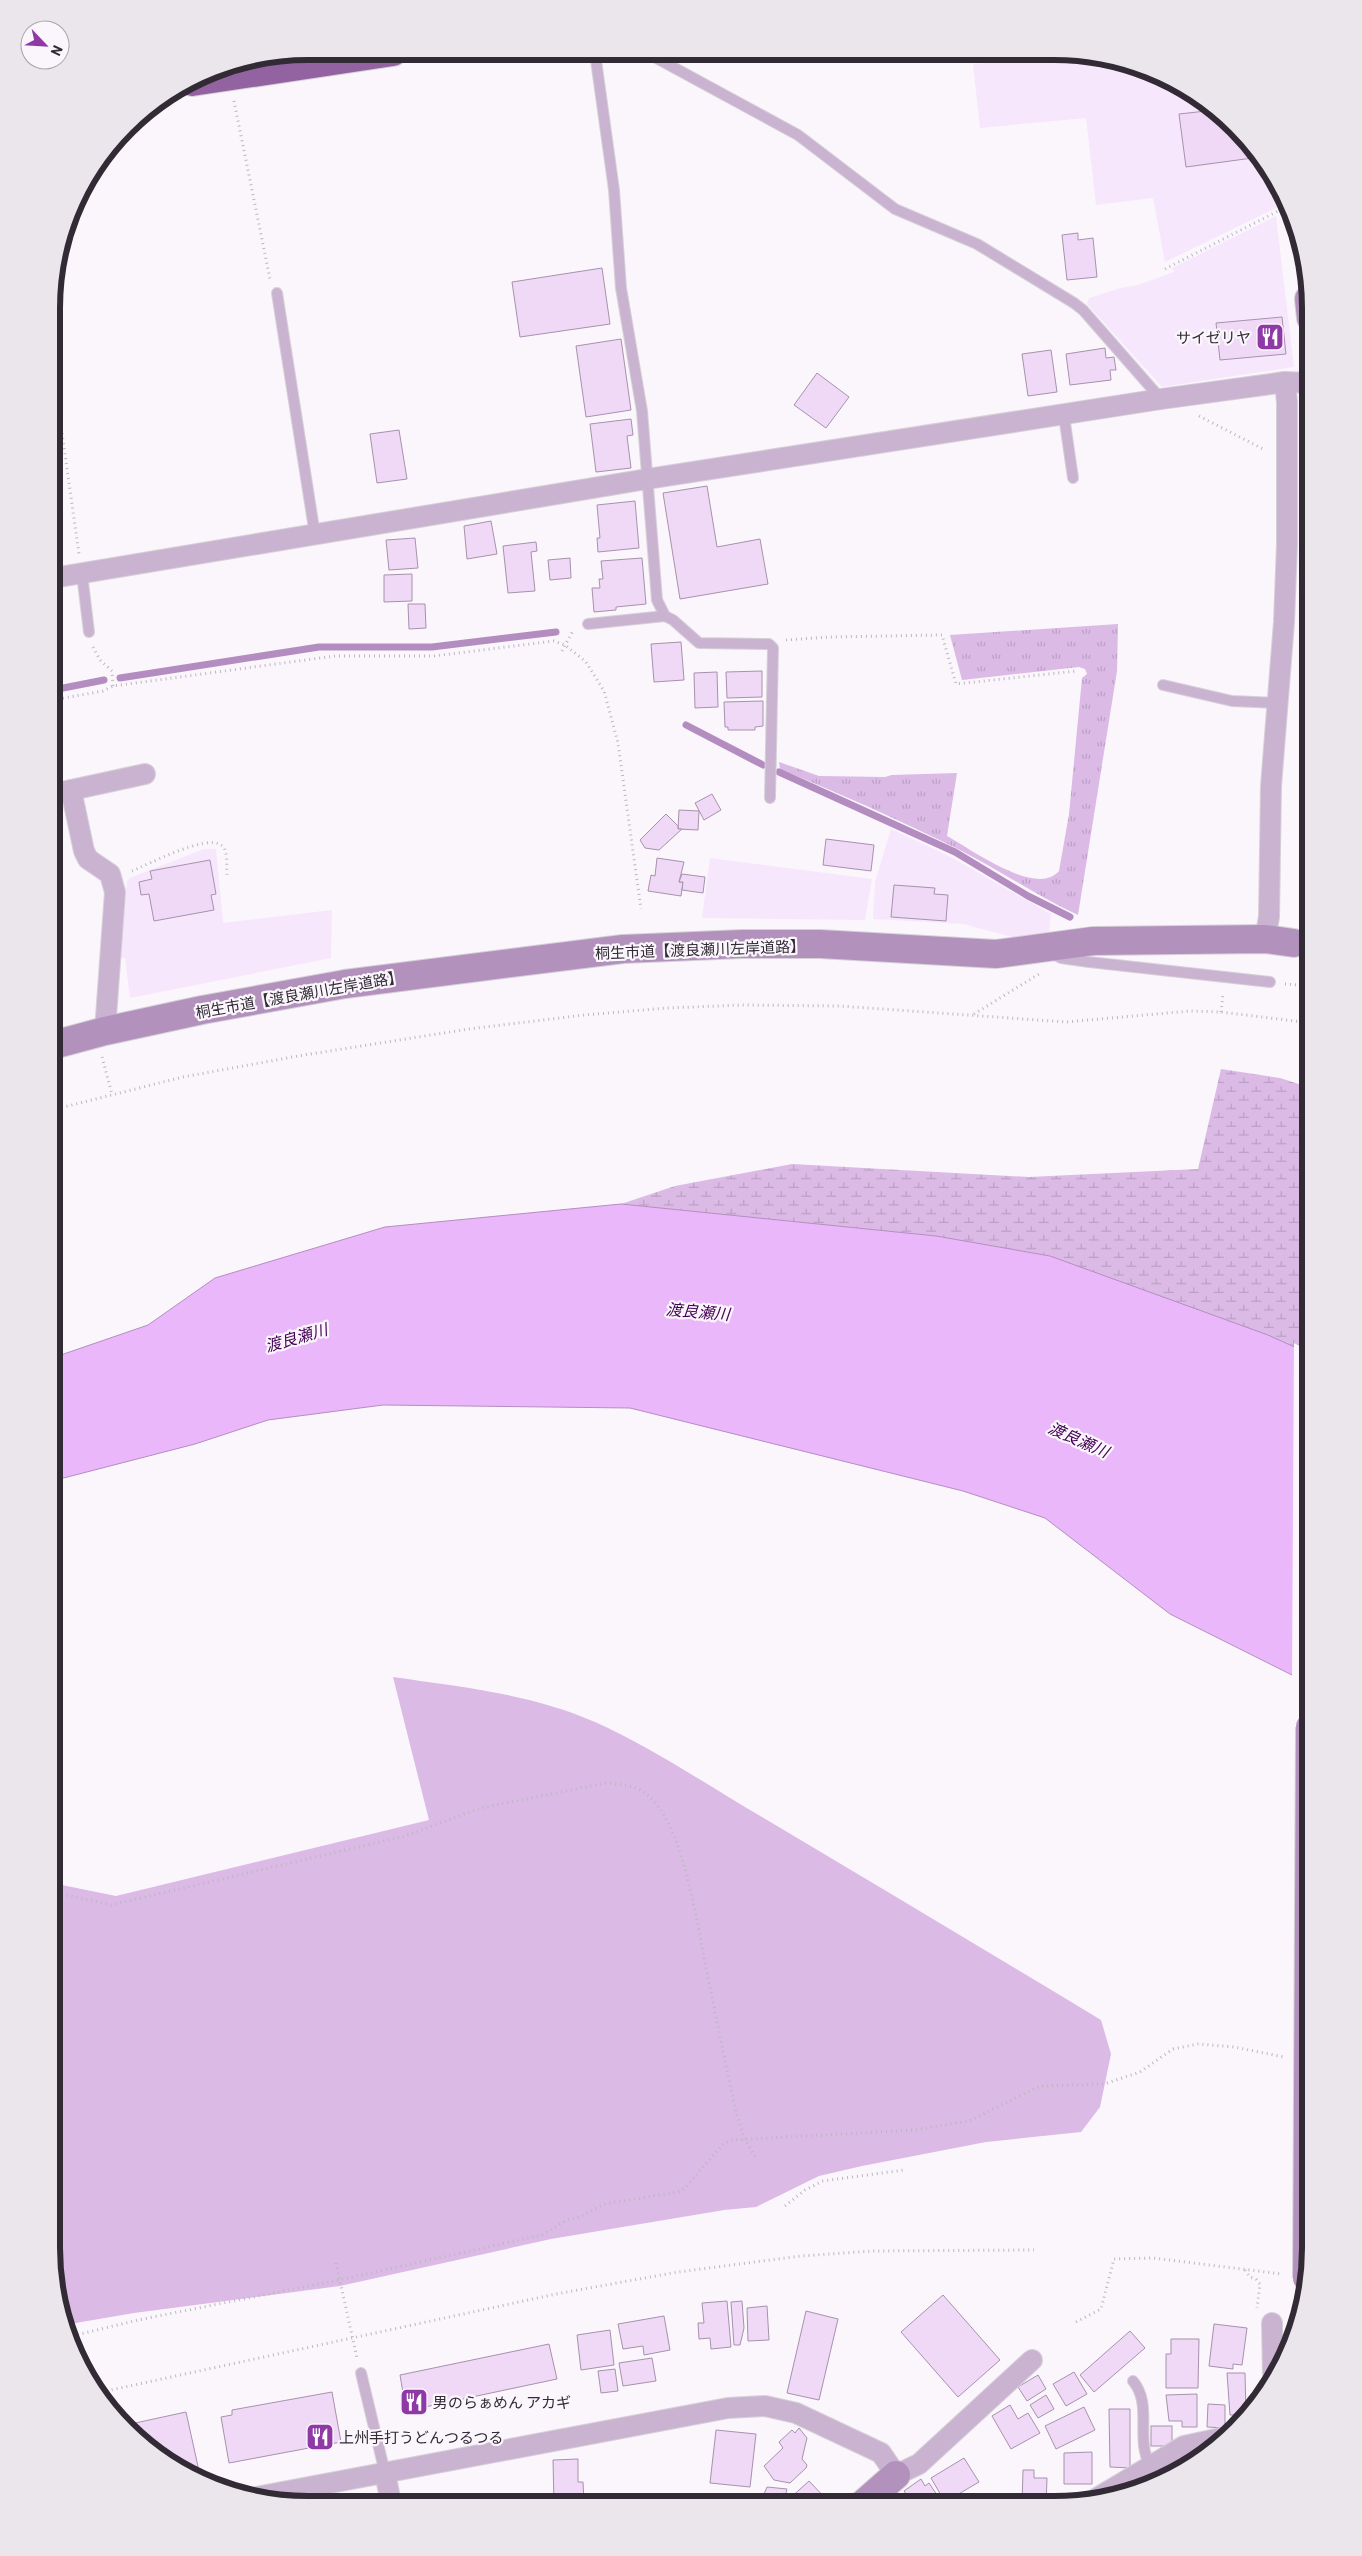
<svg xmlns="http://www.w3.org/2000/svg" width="1362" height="2556" font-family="Barlow,'Noto Sans JP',sans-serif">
  <defs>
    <pattern id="grass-tufts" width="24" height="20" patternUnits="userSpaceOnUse" patternTransform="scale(1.25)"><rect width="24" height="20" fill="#dbbae5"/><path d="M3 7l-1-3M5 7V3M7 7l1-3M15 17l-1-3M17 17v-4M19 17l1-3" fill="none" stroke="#bca0c5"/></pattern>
    <pattern id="wetland-marsh" width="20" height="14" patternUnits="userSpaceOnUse" patternTransform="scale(1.25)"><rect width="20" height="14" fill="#dbbae5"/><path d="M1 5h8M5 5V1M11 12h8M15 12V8" fill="none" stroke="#bca0c5"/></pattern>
  </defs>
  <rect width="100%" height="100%" fill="#faf6fc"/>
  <!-- built -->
  <g fill="#f7e7fc">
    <path d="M1026,56H1103L1168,78L1223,115L1268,166L1274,178L1278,207L1165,262L1153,198L1096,205L1086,118L980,128L973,64L1009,61Z"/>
    <path d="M1276,216L1294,367L1162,387L1087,304L1089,298L1121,288L1138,285L1174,272L1172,268Z"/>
    <path d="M891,829L951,857L1051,914L1049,934L1014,940L1012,937L963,924L873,919L875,882Z"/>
    <path d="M204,849H216L223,923L332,910L331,958L130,998L125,958H119L127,882L130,878Z"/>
    <path d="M710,858L872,879L865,920L702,918Z"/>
  </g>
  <!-- grass -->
  <path fill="url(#grass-tufts)" d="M1118,624L1117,671L1078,915C1035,895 996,868 954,847C897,819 839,793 780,769L779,762L819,776L885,777L892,775L957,773L947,836C970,848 1036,898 1059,871L1069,814L1082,678L1087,674L1085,669L1079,667L962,680L950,635Z"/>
  <!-- wetland -->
  <path fill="url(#wetland-marsh)" d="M1221,1069L1280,1078L1311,1088L1310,1365L1050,1256L936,1236L621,1204L675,1186L792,1164L1029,1177L1198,1169Z"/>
  <!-- pitch -->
  <path fill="#dbbae5" d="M393,1677C461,1687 532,1694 595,1722C653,1748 707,1785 762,1817C875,1884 988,1952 1101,2020L1111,2054L1100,2107L1081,2132L986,2142L862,2166L819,2176L756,2207L724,2210L551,2239L340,2286L134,2313L64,2325L51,2248L52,1883L116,1896L429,1820Z"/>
  <!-- water -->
  <path fill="#ebb7fb" stroke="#b48dc0" d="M621,1204L936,1236L1050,1256L1268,1335L1310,1354V1684L1170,1614L1045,1518L963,1491L630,1408L383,1405L268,1420L195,1444L52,1481V1358L148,1325L215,1278L385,1227Z"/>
  <!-- pier -->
  <path fill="#faf6fc" d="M1294,1343L1310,1351V1686L1292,1677Z"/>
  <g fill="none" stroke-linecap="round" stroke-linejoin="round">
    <!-- stream -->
    <g stroke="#b48dc0" stroke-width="7">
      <path d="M120,678L319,647H432L556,632"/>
      <path d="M53,690L104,680"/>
      <path d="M686,725L763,765"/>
      <path d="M779,772L955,852L1028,896L1070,917"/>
    </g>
  </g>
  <!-- building -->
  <g fill="#efd9f6" stroke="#a792ad">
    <path d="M1215,110L1223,115L1260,157L1186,167L1179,114Z"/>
    <path d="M1078,233V240L1093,238L1097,277L1067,280L1062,235Z"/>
    <path d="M602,268L610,324L520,337L512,282Z"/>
    <path d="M1282,317L1286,354L1220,360L1216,323Z"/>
    <path d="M621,339L631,410L586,417L576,346Z"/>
    <path d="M1105,348L1106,358L1114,357L1116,370H1110L1111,380L1070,385L1066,354Z"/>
    <path d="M1051,350L1057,392L1028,396L1022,354Z"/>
    <path d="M817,373L849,397L826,428L794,405Z"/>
    <path d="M631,419L633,435L627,436L631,468L596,472L590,424Z"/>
    <path d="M399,430L407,479L377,483L370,434Z"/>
    <path d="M707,486L717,547L760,539L768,584L680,599L663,493Z"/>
    <path d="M635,501L639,548L598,552L597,538H600L597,505Z"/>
    <path d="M491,521L497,554L467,559L464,526Z"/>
    <path d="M415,538L418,568L389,570L386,540Z"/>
    <path d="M536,542L537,551L531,552L535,591L508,593L503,546Z"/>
    <path d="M570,558L571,578L550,580L548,560Z"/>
    <path d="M642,558L646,604L616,607V610L594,612L592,588H600L599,579H603L601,561Z"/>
    <path d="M412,574V601L384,602V575Z"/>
    <path d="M408,604H425L426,628L409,629Z"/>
    <path d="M681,642L684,680L654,682L651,644Z"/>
    <path d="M762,671V697L727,698L726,672Z"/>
    <path d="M717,672L718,707L695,708L694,673Z"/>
    <path d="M763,701V726L755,727V730H728V727H725L724,702Z"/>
    <path d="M712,794L721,810L704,820L695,803Z"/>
    <path d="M679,810L699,811L698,830L678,829Z"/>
    <path d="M666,814L678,826V829H682L659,850L645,848L640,840Z"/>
    <path d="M826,839L874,845L871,871L823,865Z"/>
    <path d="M657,858L684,862L679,882H683L681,896L648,891L651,875L655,876Z"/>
    <path d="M210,860L216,894L211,895L214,910L154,921L149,894L141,895L139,882L152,879L150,871Z"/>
    <path d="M682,874L705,877L703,893L682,890L683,882H679Z"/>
    <path d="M894,885L935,888L934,894L948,895L946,921L891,917Z"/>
    <path d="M943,2295L1000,2360L958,2397L901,2332Z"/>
    <path d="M727,2301L731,2347L711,2349L710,2338L699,2339L698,2323H704L702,2303Z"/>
    <path d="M742,2301L744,2328L740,2345H734L731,2302Z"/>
    <path d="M767,2306L769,2340L748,2341L747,2308Z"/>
    <path d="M806,2311L838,2319L819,2400L787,2393Z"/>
    <path d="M664,2316L670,2350L644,2355L643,2346L623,2349L618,2324Z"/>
    <path d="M1214,2324L1247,2328L1242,2365L1233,2364V2369L1209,2366Z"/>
    <path d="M610,2330L614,2365L581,2370L577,2335Z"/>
    <path d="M1130,2331L1145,2348L1094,2392L1080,2375Z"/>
    <path d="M1171,2339H1199L1198,2388H1166V2354H1171Z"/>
    <path d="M549,2344L557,2379L406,2411L400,2375Z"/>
    <path d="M652,2358L656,2381L623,2386L619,2363Z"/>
    <path d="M615,2369L618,2391L601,2393L598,2371Z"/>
    <path d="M1074,2372L1087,2394L1066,2406L1053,2384Z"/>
    <path d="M1227,2373H1245L1246,2415H1230Z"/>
    <path d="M1038,2375L1046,2389L1027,2401L1018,2387Z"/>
    <path d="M332,2392L341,2442L229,2463L221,2417L232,2415V2410Z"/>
    <path d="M1197,2394V2427H1182V2421H1169L1166,2395Z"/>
    <path d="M1046,2395L1054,2409L1038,2418L1030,2405Z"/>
    <path d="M1208,2404L1225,2405V2428L1207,2427Z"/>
    <path d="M1010,2405L1018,2419L1028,2413L1040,2433L1011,2449L992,2416Z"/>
    <path d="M1084,2407L1095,2430L1056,2449L1045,2426Z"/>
    <path d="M1109,2409H1130V2468L1110,2467Z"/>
    <path d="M186,2412L201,2480L161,2456L158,2442L145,2445L126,2425Z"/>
    <rect x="1151" y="2426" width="21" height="20"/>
    <path d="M799,2428L807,2438L802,2459L807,2465L806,2468L790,2483L774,2480L764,2466L783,2448L779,2442L792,2430L795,2433Z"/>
    <path d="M716,2430L756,2434L750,2487L710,2483Z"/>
    <path d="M1092,2452V2484H1064V2453Z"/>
    <path d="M964,2458L979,2482L945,2502L931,2478Z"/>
    <path d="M578,2459V2482H583L584,2503H554L553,2460Z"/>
    <path d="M1167,2467H1185L1167,2476Z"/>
    <path d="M1023,2470H1034V2478H1047L1046,2505H1022Z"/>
    <path d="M921,2479L925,2486L929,2483L937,2495L923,2504H912L904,2491Z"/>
    <path d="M809,2481L829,2502V2504H792L788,2500Z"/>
    <path d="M767,2487L787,2489L783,2504H755L757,2498L762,2499Z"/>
    <path d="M747,2496L748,2504H715V2497Z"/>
    <rect x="685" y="2497" width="26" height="7"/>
  </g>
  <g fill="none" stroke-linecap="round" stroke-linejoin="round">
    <defs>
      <g id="lane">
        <path d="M595,53L614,190L621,288L642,411L657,600L665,616L673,620L699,643L769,644L773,648L770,798"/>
        <path d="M647,53L798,135L895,209L977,244L1074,303L1083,310L1161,399"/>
        <path d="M277,293L315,535"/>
        <path d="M1064,416L1073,478"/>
        <path d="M82,574L89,632"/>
        <path d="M588,624L665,616"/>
        <path d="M1163,685L1232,701L1278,703"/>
        <path d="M1053,954L1061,958L1089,962L1270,982"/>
        <path d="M361,2373L385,2473"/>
        <path d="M1133,2381C1153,2405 1135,2439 1150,2465"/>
        <path d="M1129,2478L1136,2491"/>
      </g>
      <g id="street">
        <path d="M53,578L647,479L1161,399L1285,382L1311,383"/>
        <path d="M71,790L84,851L88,859L110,874L115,892L105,1031"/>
        <path d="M53,794L145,774"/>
        <path d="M1265,939L1269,917L1271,786L1284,622L1287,544V402L1285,382"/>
        <path d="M1272,2323L1273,2378"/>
        <path d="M385,2473L391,2503"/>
        <path d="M256,2497L728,2408L765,2406L796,2413L881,2453L896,2475L919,2464L1032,2360"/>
        <path d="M1097,2498L1184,2446L1221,2438"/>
      </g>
      <g id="secondary">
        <path d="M1309,299L1311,318"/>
        <path d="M53,1045L105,1031L202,1010L345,984L623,949L742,944H820L996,954L1093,941L1265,939L1294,943"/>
        <path d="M863,2504L896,2475"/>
      </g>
      <path id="highway" d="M192,82L393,52"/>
    </defs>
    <!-- lane casing -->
    <use href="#lane" stroke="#d6d1d8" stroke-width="12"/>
    <!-- street casing -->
    <use href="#street" stroke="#d6d1d8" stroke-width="22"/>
    <!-- secondary casing -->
    <use href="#secondary" stroke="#d6d1d8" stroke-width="30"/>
    <!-- highway casing -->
    <use href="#highway" stroke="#d6d1d8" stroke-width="30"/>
    <!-- path -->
    <g stroke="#bcb7be" stroke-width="3" stroke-dasharray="1 4" stroke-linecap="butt">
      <path d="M234,101L270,279"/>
      <path d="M1165,269L1282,209"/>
      <path d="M53,369L79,554"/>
      <path d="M1199,416L1265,450"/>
      <path d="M786,640L829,637L942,635L956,684L1076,671"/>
      <path d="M93,647L100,660L112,671L113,686"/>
      <path d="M562,651L574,629"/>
      <path d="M53,700L103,691L113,686L335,656H434L554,641L565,645L586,662L604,691L618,743L641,909"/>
      <path d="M132,871C149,864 206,834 221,845C229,850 226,867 227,875"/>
      <path d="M1285,984L1299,985"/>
      <path d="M53,998L56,997"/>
      <path d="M1221,1012L1223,993"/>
      <path d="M974,1014L1039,974"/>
      <path d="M102,1057L112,1094"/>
      <path d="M52,1110L183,1077L298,1056L469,1029L584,1015L667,1008L742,1005L840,1006L1066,1022L1190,1011L1221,1012L1311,1023"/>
      <path d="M52,1892L111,1905L405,1836L481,1808L606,1783C623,1784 640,1786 652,1799C685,1834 696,1920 706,1967C716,2017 726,2067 737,2116L744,2138L757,2160"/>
      <path d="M785,2206L805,2190L823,2181L904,2170"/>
      <path d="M336,2263L357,2358"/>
      <path d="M1245,2270L1250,2277L1256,2279L1260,2284L1257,2308"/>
      <path d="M1076,2322L1101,2309L1114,2259L1153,2258L1282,2274"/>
      <path d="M68,2337L138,2320L339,2280L542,2235L567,2220L582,2216L604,2204L678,2192L685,2188L724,2143L733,2140L914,2130L969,2121L1040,2086L1104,2084L1140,2072L1173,2049L1198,2044L1234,2047L1284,2057"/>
      <path d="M97,2393L556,2294L678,2272L801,2256L873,2251L1034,2250"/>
    </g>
    <!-- lane -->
    <use href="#lane" stroke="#cab3d1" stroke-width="10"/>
    <!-- street -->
    <use href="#street" stroke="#cab3d1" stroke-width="20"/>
    <!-- secondary -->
    <use href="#secondary" stroke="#b391bd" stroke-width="28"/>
    <!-- highway -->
    <use href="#highway" stroke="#9362a1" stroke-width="28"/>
    <defs>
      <path id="secondary-bridge" d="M1307,2278L1310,1727"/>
    </defs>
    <!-- secondary-bridge casing -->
    <use href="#secondary-bridge" stroke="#d6d1d8" stroke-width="30" stroke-linecap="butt"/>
    <!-- secondary-bridge -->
    <use href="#secondary-bridge" stroke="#b391bd" stroke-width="28"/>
  </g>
  <!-- icons -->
  <defs>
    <symbol id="restaurant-square" viewBox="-11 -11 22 22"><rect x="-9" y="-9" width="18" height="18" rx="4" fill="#8e39a6" stroke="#faf6fc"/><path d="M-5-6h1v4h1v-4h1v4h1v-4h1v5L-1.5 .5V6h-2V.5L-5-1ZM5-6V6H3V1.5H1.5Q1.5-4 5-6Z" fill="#fff"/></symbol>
  </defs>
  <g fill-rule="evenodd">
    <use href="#restaurant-square" x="1254" y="321" width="32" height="32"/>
    <use href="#restaurant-square" x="398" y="2386" width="32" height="32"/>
    <use href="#restaurant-square" x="304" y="2421" width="32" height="32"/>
  </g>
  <g text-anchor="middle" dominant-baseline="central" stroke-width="4.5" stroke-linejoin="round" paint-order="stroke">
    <!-- poi labels -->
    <g font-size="15" fill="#322a35" stroke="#faf6fc" text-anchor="start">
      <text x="1251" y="337" text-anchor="end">サイゼリヤ</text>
      <text x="433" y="2402">男のらぁめん アカギ</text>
      <text x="339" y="2437">上州手打うどんつるつる</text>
    </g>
    <!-- street labels -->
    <g font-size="15" fill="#322a35" stroke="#faf6fc">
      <text transform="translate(700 949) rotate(-2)">桐生市道【渡良瀬川左岸道路】</text>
      <text transform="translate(299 994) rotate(-10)">桐生市道【渡良瀬川左岸道路】</text>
    </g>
    <!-- water labels -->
    <g font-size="16" font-style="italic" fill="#440054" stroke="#faf6fc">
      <text transform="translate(698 1311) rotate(5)">渡良瀬川</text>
      <text transform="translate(296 1337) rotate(-16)">渡良瀬川</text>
      <text transform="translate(1079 1439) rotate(24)">渡良瀬川</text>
    </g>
  </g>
  <!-- crop -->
  <path d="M0 0H1362V2556H0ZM308 60H1054A248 248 0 0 1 1302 308V2248A248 248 0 0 1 1054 2496H308A248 248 0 0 1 60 2248V308A248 248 0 0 1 308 60Z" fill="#eae6ec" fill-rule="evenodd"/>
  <path fill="none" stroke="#322a35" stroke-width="6" d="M308 60H1054A248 248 0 0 1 1302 308V2248A248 248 0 0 1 1054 2496H308A248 248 0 0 1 60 2248V308A248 248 0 0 1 308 60Z"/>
  <!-- north arrow -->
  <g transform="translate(45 45) rotate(115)"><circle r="24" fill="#faf6fc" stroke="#aaa4ac"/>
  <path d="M0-4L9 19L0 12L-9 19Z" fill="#8e39a6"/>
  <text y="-8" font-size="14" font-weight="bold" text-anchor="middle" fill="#322a35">N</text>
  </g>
</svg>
